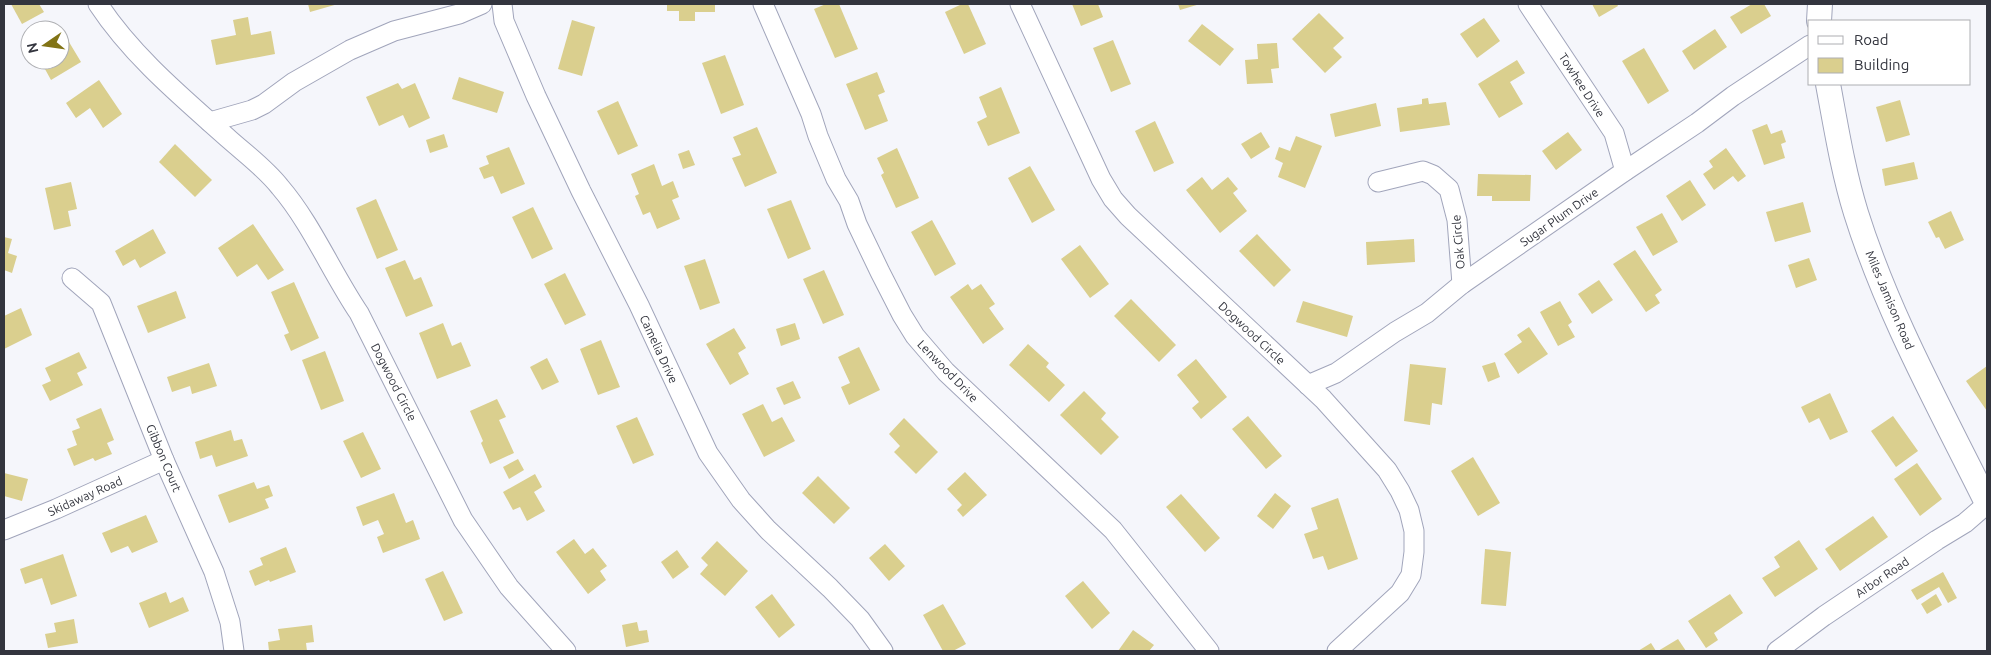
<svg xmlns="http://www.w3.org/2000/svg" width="1991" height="655" font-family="Ubuntu,sans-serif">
  <rect width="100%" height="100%" fill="#f5f6fb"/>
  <!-- building -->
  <g fill="#dacf8e">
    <path d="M11,4H39L44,12L22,24Z"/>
    <path d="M308,4H338L310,12Z"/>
    <path d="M667,4H715V12H695V21H679V11H667Z"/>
    <path d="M826,4H839L858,49L835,58L814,9Z"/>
    <path d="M962,4H968L986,44L964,54L945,12Z"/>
    <path d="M1072,4H1098L1103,17L1081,26Z"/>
    <path d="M1178,4H1200L1180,10Z"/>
    <path d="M1592,4H1617L1618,6L1599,17Z"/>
    <path d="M1752,4H1764L1771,16L1741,34L1730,17Z"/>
    <path d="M1319,13L1344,38L1333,48L1342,57L1325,73L1292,39Z"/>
    <path d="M248,17L251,35L271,31L275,54L216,65L211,40L236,35L233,20Z"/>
    <path d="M1484,18L1500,41L1477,58L1460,34Z"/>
    <path d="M572,20L595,27L582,76L558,69Z"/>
    <path d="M1202,24L1234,49L1220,66L1188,41Z"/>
    <path d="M1715,29L1727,47L1694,70L1682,51Z"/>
    <path d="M66,37L81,62L51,80L40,60H60V40Z"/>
    <path d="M1113,40L1131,84L1111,92L1093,48Z"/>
    <path d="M1277,43L1279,68L1271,69L1273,83L1247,84L1245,60L1258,59L1257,44Z"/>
    <path d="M1644,48L1669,91L1648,104L1622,61Z"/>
    <path d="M725,55L744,105L721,114L702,63Z"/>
    <path d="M1517,60L1525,73L1510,82L1523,104L1499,118L1478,84Z"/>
    <path d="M877,72L885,92L878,95L888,121L865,130L846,84Z"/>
    <path d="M459,77L504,92L497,113L452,99Z"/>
    <path d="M99,80L122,114L103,128L90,108L76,118L66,103Z"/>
    <path d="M398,83L402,89L415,83L430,118L409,128L403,115L379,126L366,97Z"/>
    <path d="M1001,87L1020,133L988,146L977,122L987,117L979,97Z"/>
    <path d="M1428,98L1429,104L1446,102L1450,125L1400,132L1397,108L1422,104V99Z"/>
    <path d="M1900,100L1910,135L1886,142L1876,107Z"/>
    <path d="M618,101L638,146L618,155L597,111Z"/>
    <path d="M1376,103L1381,126L1335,137L1330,114Z"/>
    <path d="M1155,121L1174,163L1154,172L1135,131Z"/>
    <path d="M1767,124L1771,134L1782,130L1786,142L1781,144L1785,158L1764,165L1752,130Z"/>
    <path d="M757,127L777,173L745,187L732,158L741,155L733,137Z"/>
    <path d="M1261,132L1270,147L1251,159L1241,144Z"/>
    <path d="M1568,132L1582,150L1556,170L1542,151Z"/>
    <path d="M444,134L448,147L430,153L426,140Z"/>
    <path d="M1296,136L1322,146L1305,188L1278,177L1283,163L1275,159L1279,147L1290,151Z"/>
    <path d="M175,144L212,180L195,197L159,162Z"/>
    <path d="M509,147L525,184L501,194L493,176L484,179L479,168L489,164L486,156Z"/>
    <path d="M897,148L919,198L896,208L881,175L884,173L877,158Z"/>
    <path d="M1726,148L1746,176L1738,182L1733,176L1714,190L1703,174L1713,167L1709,161Z"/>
    <path d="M689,150L695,165L683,169L678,154Z"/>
    <path d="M1914,162L1918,179L1885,186L1882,169Z"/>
    <path d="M654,164L662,186L673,181L679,197L672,200L680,219L657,229L650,212L643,215L635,196L639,194L631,174Z"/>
    <path d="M1030,166L1055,210L1032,223L1008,178Z"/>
    <path d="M1478,174L1531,175L1530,201H1492V196H1477Z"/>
    <path d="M1202,177L1212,190L1228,177L1238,189L1233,193L1247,211L1220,233L1186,190Z"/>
    <path d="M1690,180L1706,205L1682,221L1666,196Z"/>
    <path d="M71,182L77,209L68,211L71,226L54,230L45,188Z"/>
    <path d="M376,199L398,250L377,259L356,208Z"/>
    <path d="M791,200L811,249L788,259L767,209Z"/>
    <path d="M1803,202L1811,232L1775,242L1766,212Z"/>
    <path d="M533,207L553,249L532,259L512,217Z"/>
    <path d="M1951,211L1964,240L1945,249L1939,237L1936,238L1928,222Z"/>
    <path d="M1662,213L1678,242L1653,256L1636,227Z"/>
    <path d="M932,220L956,264L935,276L911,232Z"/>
    <path d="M253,224L284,270L268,280L257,264L237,277L218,248Z"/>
    <path d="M153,229L166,253L140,268L135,259L123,266L115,251Z"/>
    <path d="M1257,234L1291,270L1274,287L1239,251Z"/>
    <path d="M4,237L12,239L8,253L17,256L12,273L4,270Z"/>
    <path d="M1414,239L1415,262L1367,265L1366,242Z"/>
    <path d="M1080,245L1109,284L1090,298L1061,259Z"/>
    <path d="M1635,250L1662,290L1655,295L1660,303L1646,312L1613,264Z"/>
    <path d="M1809,258L1817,280L1796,288L1788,265Z"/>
    <path d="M705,259L720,303L700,310L684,266Z"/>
    <path d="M405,260L414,280L421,277L433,306L406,317L385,268Z"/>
    <path d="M824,270L844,315L823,324L803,279Z"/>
    <path d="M565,273L586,315L565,325L544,284Z"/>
    <path d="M1599,280L1613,300L1592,314L1578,294Z"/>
    <path d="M294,282L319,338L291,351L284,335L289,333L271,292Z"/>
    <path d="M968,284L972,290L981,284L995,304L989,308L1004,329L983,344L950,297Z"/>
    <path d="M176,291L186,318L148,333L137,306Z"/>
    <path d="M1131,299L1176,345L1159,362L1114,316Z"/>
    <path d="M1303,301L1353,316L1347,337L1296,322Z"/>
    <path d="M1560,301L1572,322L1568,325L1575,337L1558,346L1540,312Z"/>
    <path d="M21,308L32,335L4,349V316Z"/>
    <path d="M443,323L452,346L461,342L471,366L437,379L419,333Z"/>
    <path d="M795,323L800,339L781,346L776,329Z"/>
    <path d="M1529,327L1548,354L1518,374L1504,354L1522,342L1517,335Z"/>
    <path d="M734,328L746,348L738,353L749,374L730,385L706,344Z"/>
    <path d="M601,340L620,387L598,395L580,349Z"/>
    <path d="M1028,344L1049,363L1046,367L1065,385L1049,402L1009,365Z"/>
    <path d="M859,347L880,390L849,405L841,387L850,383L838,357Z"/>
    <path d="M325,351L344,401L321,410L302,360Z"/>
    <path d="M79,352L87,368L77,373L83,385L50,401L42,385L51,381L45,368Z"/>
    <path d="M547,358L559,382L542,390L530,367Z"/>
    <path d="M1196,359L1227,397L1201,419L1192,408L1199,402L1177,375Z"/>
    <path d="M1495,362L1500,377L1488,382L1482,366Z"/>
    <path d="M209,363L217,386L192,394L190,386L172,392L167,377Z"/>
    <path d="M1410,364L1446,368L1442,405L1432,403L1430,425L1404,421Z"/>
    <path d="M1987,366V411L1966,381Z"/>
    <path d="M793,381L801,398L784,405L776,388Z"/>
    <path d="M1084,391L1106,413L1101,419L1119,437L1101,455L1060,415Z"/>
    <path d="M1830,393L1848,432L1830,440L1819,418L1809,423L1801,407Z"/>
    <path d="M497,399L506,417L499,420L514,453L490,464L481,443L483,441L470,411Z"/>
    <path d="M763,404L772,422L782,417L795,441L764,457L742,414Z"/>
    <path d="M101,408L114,440L107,443L112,454L95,461L93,458L74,466L67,449L77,445L72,431L80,428L76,419Z"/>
    <path d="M1248,416L1282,456L1266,469L1232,429Z"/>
    <path d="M1893,416L1918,451L1896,467L1871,431Z"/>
    <path d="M637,417L654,455L633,464L616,426Z"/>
    <path d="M904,418L938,452L916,474L894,452L900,446L889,434Z"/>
    <path d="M231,430L234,441L242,439L248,456L216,467L212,455L200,459L195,442Z"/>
    <path d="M363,432L381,469L361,478L343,441Z"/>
    <path d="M1473,457L1500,503L1478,516L1451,471Z"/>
    <path d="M518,459L524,470L509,479L503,467Z"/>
    <path d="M1917,463L1942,499L1920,516L1894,479Z"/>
    <path d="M965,472L987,495L963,517L957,510L962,505L947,489Z"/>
    <path d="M4,473L28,479L22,501L4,496Z"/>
    <path d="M535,474L542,487L534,492L545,511L527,521L520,507L513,510L503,492Z"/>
    <path d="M818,476L850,508L834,524L802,493Z"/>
    <path d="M254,482L257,489L269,485L273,496L265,499L269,508L229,523L218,495Z"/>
    <path d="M394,493L406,523L413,520L420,539L383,553L377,537L384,534L378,520L363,526L356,507Z"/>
    <path d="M1275,493L1291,506L1273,529L1257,516Z"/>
    <path d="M1181,494L1220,538L1205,552L1166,507Z"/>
    <path d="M1338,498L1358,559L1328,570L1323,556L1313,559L1304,534L1318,529L1311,508Z"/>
    <path d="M146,515L158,542L132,553L128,546L111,553L102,533Z"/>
    <path d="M1873,516L1888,537L1840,571L1825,549Z"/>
    <path d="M574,539L585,554L593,548L607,566L600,571L606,580L588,594L556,552Z"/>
    <path d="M1799,540L1818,569L1775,597L1762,578L1780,567L1774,557Z"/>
    <path d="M717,541L748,571L725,596L700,574L708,565L701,558Z"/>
    <path d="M885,544L905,566L889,581L869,558Z"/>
    <path d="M286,547L296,572L270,582L269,580L255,586L249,571L263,565L260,558Z"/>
    <path d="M1485,549L1511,552L1506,606L1481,604Z"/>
    <path d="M677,550L689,567L673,579L661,562Z"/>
    <path d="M63,554L77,596L51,605L42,578L25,584L20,569Z"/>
    <path d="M443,571L463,613L444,621L425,579Z"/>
    <path d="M1943,572L1957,598L1948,603L1939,587L1917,600L1911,590Z"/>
    <path d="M1083,581L1110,613L1092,629L1065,596Z"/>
    <path d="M166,592L170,603L183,597L189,611L149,628L139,603Z"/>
    <path d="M772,594L795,625L779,638L755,607Z"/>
    <path d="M1730,594L1743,613L1714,633L1718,640L1706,648L1688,621Z"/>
    <path d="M1936,594L1942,605L1927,614L1921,604Z"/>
    <path d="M943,604L966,644L953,651H943L923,615Z"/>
    <path d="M74,619L78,643L48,648L45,634L56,632L54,623Z"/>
    <path d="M637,622L639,631L647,630L649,642L626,647L622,625Z"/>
    <path d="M312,625L314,642L306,643L307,651H269L268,642L280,640L278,629Z"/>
    <path d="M1133,630L1154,645L1149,651H1118Z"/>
    <path d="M1678,639L1686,651H1658Z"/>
    <path d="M1651,643L1656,651H1638Z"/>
  </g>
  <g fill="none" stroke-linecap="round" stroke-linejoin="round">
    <defs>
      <g id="minor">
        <path d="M98,4C133,57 183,98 230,140C247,155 266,169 280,187C311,223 332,273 359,313L463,520L509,587L566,651"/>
        <path d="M502,4L504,21L536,96L581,191L639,305L708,453L741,500L768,530L830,588L860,619L883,651"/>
        <path d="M763,4L811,114L818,136L836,179L849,201L857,224L880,272L902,315L915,336L946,372L1113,530L1209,651"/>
        <path d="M1020,4L1101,179L1113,199L1128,216L1323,399L1387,470L1400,491L1409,510L1414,531V552L1411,575L1400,593L1337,651"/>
        <path d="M1528,4L1614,133L1625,171"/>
        <path d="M210,122L252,110L264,104L294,82L350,50L394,31L459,14L482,4"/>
        <path d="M1378,182L1423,171L1433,175L1449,189L1457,220L1462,284"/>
        <path d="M72,278L101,303L164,460L214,572L230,622L234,651"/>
        <path d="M1308,385L1336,373L1395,332L1427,313L1462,284L1625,171L1697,123L1733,96L1810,45"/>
        <path d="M4,530L56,509L164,460"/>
        <path d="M1777,651L1824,616L1937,540L1965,523L1987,504"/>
      </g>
      <g id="major">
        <path d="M1819,21L1820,4"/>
        <path d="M1828,84C1836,127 1843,171 1856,213C1888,315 1940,408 1987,503"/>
      </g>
    </defs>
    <!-- minor casing -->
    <use href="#minor" stroke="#a1a5bb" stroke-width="21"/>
    <!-- major casing -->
    <use href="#major" stroke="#a1a5bb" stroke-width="26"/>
    <!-- minor -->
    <use href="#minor" stroke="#fff" stroke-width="19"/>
    <!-- major -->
    <use href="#major" stroke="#fff" stroke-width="24"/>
  </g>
  <g text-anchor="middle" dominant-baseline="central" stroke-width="5" stroke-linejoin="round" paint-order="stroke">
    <!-- street labels -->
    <g font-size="12" fill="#33353e" stroke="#fff">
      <text transform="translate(1582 85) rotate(57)">Towhee Drive</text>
      <text transform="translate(1559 217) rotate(-35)">Sugar Plum Drive</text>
      <text transform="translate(1458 242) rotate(-95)">Oak Circle</text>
      <text transform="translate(1890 300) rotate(67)">Miles Jamison Road</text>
      <text transform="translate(1252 333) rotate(43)">Dogwood Circle</text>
      <text transform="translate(659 349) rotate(65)">Camelia Drive</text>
      <text transform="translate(948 371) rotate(46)">Lenwood Drive</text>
      <text transform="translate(394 382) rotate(63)">Dogwood Circle</text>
      <text transform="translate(164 458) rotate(67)">Gibbon Court</text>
      <text transform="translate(85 496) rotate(-24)">Skidaway Road</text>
      <text transform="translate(1882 577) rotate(-34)">Arbor Road</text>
    </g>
  </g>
  <!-- border -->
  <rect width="1991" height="655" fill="none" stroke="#33353e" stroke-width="10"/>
  <!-- legend -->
  <rect x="1808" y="20" width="162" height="65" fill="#ffffff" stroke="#adaeb2"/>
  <rect x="1818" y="36" width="25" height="8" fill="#ffffff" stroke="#adaeb2"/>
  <text x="1854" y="45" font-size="15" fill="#33353e">Road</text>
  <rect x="1818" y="58" width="25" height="15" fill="#dacf8e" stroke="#adaeb2"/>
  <text x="1854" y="70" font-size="15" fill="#33353e">Building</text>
  <!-- north arrow -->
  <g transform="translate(45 45) rotate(257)"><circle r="24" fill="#ffffff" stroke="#adaeb2"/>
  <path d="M0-4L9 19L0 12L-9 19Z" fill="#817315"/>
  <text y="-8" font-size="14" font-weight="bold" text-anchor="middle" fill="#33353e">N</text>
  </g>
</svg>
